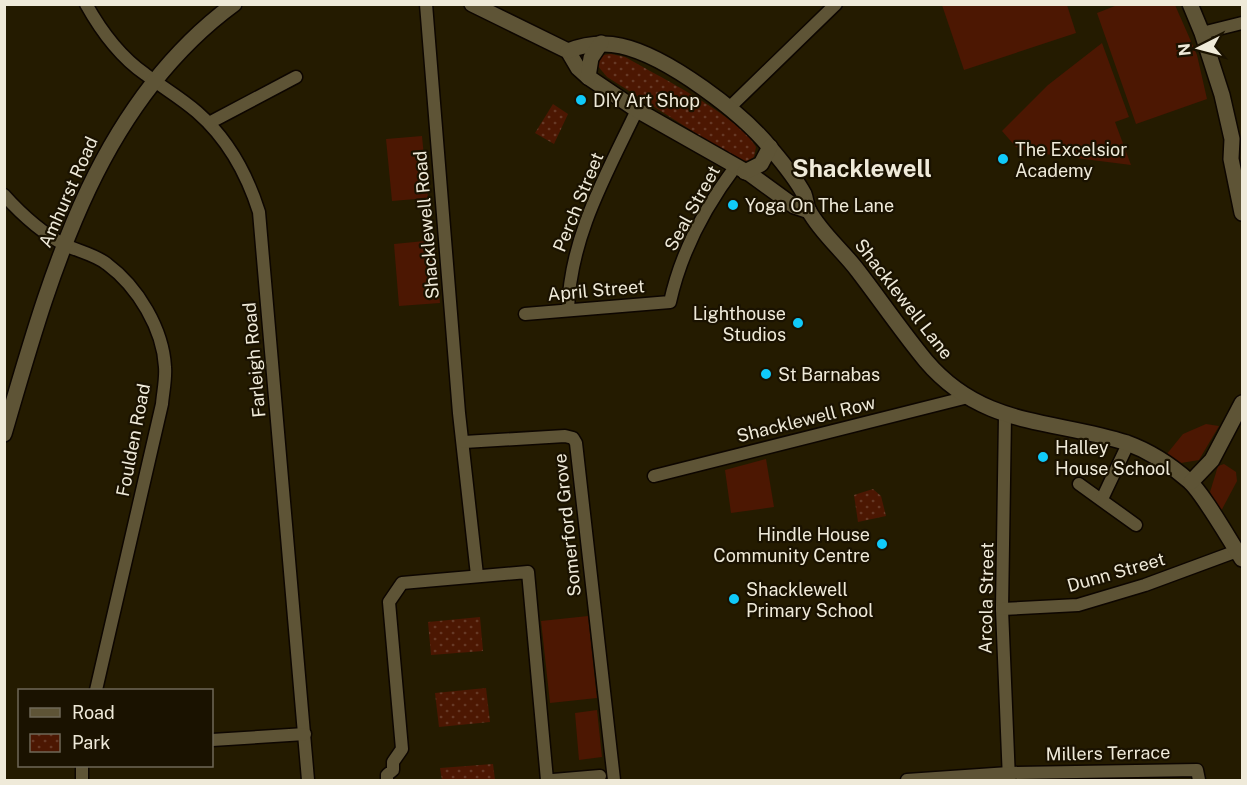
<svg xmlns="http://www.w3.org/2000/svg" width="1247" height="785" font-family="'Public Sans',sans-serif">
  <defs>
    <pattern id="park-dots" width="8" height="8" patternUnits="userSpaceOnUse" patternTransform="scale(1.5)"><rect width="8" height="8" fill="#4c1702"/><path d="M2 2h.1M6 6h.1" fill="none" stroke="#663926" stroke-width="1.8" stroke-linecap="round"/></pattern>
  </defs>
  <rect width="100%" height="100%" fill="#241b00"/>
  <!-- grass -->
  <g fill="#4c1702">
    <path d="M1120,4L1175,5L1197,55L1207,99L1136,124L1097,13Z"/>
    <path d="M942,5H1067L1076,33L964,70Z"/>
    <path d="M1102,43L1129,117L1115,122L1131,165L1029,152L1016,147L1002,131L1048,85Z"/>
    <path d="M422,136L428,198L392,201L386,139Z"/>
    <path d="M435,240L440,303L399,306L394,244Z"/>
    <path d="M1206,424L1219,426L1199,460L1181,463L1166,455L1183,434Z"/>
    <path d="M766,459L774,507L731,513L725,470Z"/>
    <path d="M1224,464L1236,472L1237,481L1220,513L1210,492L1218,466Z"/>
    <path d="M588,616L597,698L550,703L541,621Z"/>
    <path d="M597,710L602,757L579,760L575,713Z"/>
  </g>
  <!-- park -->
  <g fill="url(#park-dots)">
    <path d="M611,54L625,57C658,76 739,116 756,147L754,157L747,161L738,160L607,77L597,65L603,55Z"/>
    <path d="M553,104L568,114L554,144L535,133Z"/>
    <path d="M873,489L881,496L886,516L858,522L854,495Z"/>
    <path d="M480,617L483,651L431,655L428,622Z"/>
    <path d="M486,688L490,722L439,727L435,693Z"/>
    <path d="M493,764L495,780H442L440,768Z"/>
  </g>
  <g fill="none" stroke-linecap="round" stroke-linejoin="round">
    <defs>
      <g id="minor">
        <path d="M86,4C101,31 119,56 145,74C162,87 181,98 197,112C228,139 247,174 259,212L308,780"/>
        <path d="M426,4L459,413L477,575"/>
        <path d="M1202,33L1242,23"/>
        <path d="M729,108L836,4"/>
        <path d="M209,123L296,77"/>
        <path d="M4,195C22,215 42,233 65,245C78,251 96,255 107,264C138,287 163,329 165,367C166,379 163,392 162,404L96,690"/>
        <path d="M568,310C570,237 606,175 637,110"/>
        <path d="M525,314L670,302C681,252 705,207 736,166"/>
        <path d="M1005,416L1002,609L1009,780"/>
        <path d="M464,442L565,436L573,438L576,443L614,780"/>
        <path d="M654,476L968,397"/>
        <path d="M1079,484L1136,525"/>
        <path d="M1102,499L1128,444"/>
        <path d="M1002,609L1078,605L1145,585L1237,551"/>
        <path d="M212,740L305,734"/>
        <path d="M82,766V780"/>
        <path d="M387,780V775L393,770V762L402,749L389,602L402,583L528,572L547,780"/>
        <path d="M553,780L600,776"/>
        <path d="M907,780L1009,773L1197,770L1199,780"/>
      </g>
      <g id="tertiary">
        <path d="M472,4L568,51L578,68L588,77L637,110L750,174L794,206L809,211"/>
        <path d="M1190,4L1202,33L1222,95L1232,139L1231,159L1242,213"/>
        <path d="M568,51C586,44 602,42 621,46C667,56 743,113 772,150C783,163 796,179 804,194C806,199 806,206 809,211C821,233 843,251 858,271C881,301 902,332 926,361C983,428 1053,419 1127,443C1149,451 1172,466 1189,481C1203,493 1230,541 1242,559"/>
        <path d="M588,77L591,58L601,43"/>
        <path d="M745,172L761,164L770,147"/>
        <path d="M4,434C50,277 95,106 234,4"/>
        <path d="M1191,482L1212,460L1242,403"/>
      </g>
    </defs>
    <!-- minor casing -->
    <use href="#minor" stroke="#0d0600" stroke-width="15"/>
    <!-- tertiary casing -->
    <use href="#tertiary" stroke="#0d0600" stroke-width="18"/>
    <!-- minor -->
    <use href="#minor" stroke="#5e5436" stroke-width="12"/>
    <!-- tertiary -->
    <use href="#tertiary" stroke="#5e5436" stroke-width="15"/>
  </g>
  <!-- markers -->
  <g fill="#10cafa" stroke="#1a1200" stroke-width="2">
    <circle cx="581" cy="100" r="6"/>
    <circle cx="1003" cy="159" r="6"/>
    <circle cx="733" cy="205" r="6"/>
    <circle cx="798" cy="323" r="6"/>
    <circle cx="766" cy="374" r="6"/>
    <circle cx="1043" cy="457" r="6"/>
    <circle cx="882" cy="544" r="6"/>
    <circle cx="734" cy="599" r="6"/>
  </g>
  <g text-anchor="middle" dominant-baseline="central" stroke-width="4.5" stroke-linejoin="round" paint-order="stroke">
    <!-- poi labels -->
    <g font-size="18" fill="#efead9" stroke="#1a1200" text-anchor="start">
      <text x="593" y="100">DIY Art Shop</text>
      <text x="1015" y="149">The Excelsior<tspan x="1015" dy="21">Academy</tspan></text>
      <text x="745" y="205">Yoga On The Lane</text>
      <text x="786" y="313" text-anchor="end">Lighthouse<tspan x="786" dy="21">Studios</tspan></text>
      <text x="778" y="374">St Barnabas</text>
      <text x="1055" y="447">Halley<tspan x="1055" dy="21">House School</tspan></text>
      <text x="870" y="534" text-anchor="end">Hindle House<tspan x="870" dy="21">Community Centre</tspan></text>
      <text x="746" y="589">Shacklewell<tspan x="746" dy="21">Primary School</tspan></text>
    </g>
    <!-- street labels -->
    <g font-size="18" fill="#efead9" stroke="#1a1200">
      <text transform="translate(68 192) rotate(-66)">Amhurst Road</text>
      <text transform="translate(578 202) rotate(-68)">Perch Street</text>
      <text transform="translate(692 208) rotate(-61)">Seal Street</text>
      <text transform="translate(426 225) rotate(-95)">Shacklewell Road</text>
      <text transform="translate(596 290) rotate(-5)">April Street</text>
      <text transform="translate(904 299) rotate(52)">Shacklewell Lane</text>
      <text transform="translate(254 360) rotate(-95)">Farleigh Road</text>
      <text transform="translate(806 419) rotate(-14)">Shacklewell Row</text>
      <text transform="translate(133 440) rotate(-79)">Foulden Road</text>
      <text transform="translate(567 525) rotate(-96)">Somerford Grove</text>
      <text transform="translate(1116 572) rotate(-16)">Dunn Street</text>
      <text transform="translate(986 598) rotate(-89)">Arcola Street</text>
      <text transform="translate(1108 753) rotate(-1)">Millers Terrace</text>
    </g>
    <!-- district labels -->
    <g font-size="24" font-weight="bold" fill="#efead9" stroke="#1a1200">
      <text x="862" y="168">Shacklewell</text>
    </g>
  </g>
  <!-- border -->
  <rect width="1247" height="785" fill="none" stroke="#efead9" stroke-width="12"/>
  <!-- legend -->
  <rect x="18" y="689" width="195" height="78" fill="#1a1200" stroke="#6f6857" stroke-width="1.5"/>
  <rect x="30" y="708" width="30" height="9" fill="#5e5436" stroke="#6f6857" stroke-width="1.5"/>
  <text x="72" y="719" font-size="18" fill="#efead9">Road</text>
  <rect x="30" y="734" width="30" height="18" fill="url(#park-dots)" stroke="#6f6857" stroke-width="1.5"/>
  <text x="72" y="749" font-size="18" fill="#efead9">Park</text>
  <!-- north arrow -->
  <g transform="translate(1199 48) rotate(264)" stroke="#1a1200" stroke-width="4.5" paint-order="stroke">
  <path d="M0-4.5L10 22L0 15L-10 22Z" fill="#efead9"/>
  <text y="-9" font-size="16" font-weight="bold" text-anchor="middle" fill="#efead9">N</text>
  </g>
</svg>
